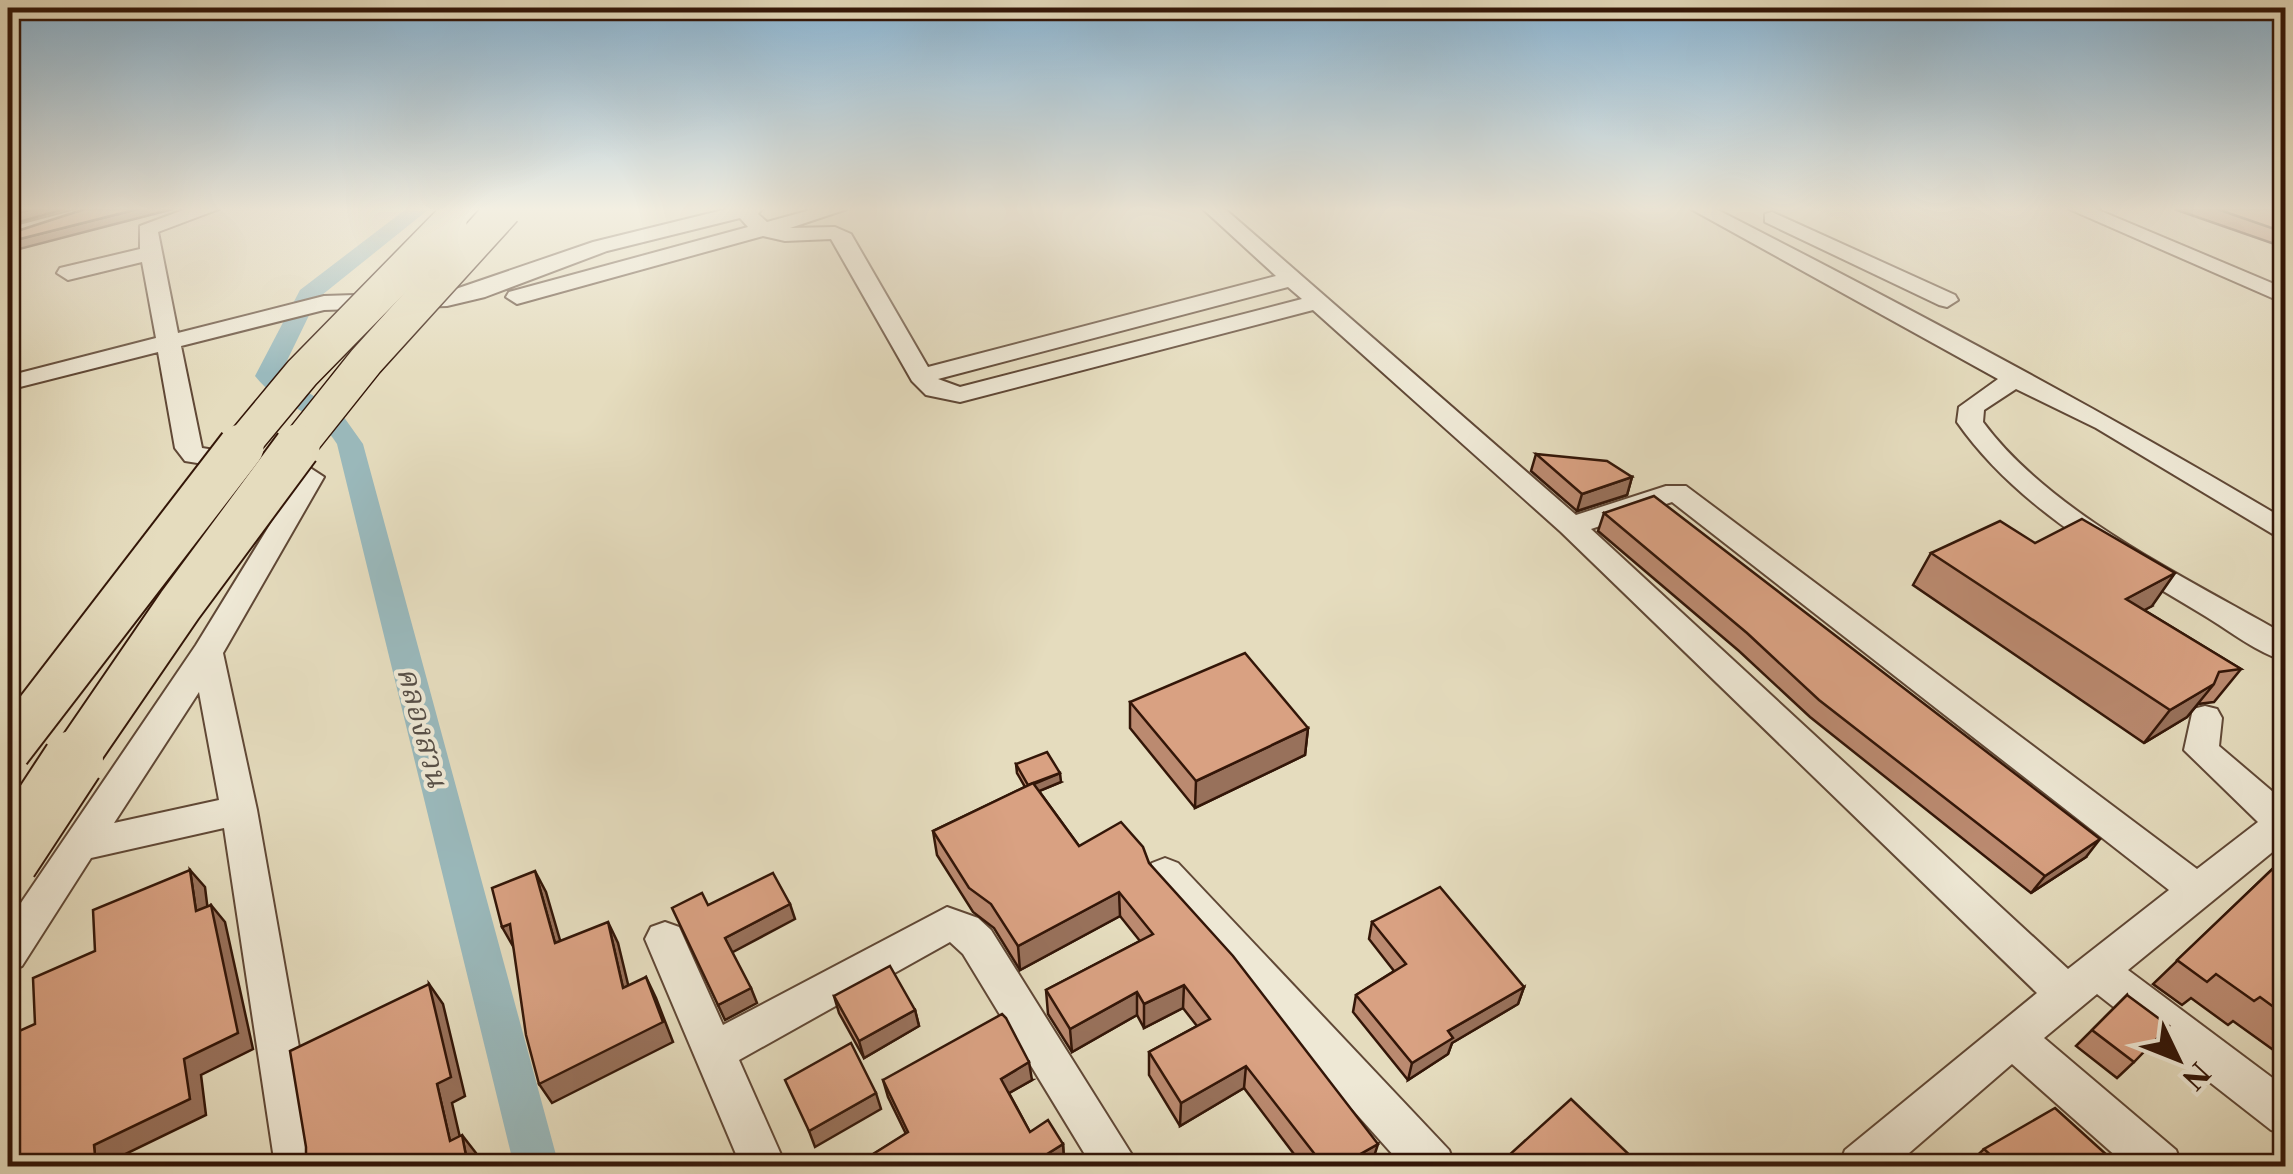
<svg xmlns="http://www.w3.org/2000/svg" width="2293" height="1174" font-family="'Libre Caslon Text','Noto Serif Thai',serif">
  <rect width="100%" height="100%" fill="#e5dcbe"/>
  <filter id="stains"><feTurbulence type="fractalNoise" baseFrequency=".002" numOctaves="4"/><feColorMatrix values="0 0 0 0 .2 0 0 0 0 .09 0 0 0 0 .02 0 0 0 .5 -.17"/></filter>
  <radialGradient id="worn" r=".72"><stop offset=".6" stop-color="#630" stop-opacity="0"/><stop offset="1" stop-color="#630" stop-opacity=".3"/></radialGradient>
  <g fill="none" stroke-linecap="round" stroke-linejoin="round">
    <!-- canal -->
    <path fill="#9ab9bc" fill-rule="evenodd" d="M406,209H429L317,299L280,375L341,413L363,444L559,1166H514L337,444C317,410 278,406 255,376L300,290Z"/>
    <defs>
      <g id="minor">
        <path d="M79,209H112L8,240V228Z"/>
        <path d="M186,209H219L158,232L178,333L324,296L447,292L593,242L727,209H762L758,214L767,222L814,209H847L790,228L835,227L851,234L928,367L1276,276L1203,209H1225L1576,515L1666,486H1686L2197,869L2258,822L2184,750L2193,709L2205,706L2217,709L2222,718L2219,746L2286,803V841L2128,970L2286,1088V1136L2271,1130L2097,994L2044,1038L2176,1150L2182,1166H2127L2012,1064L1894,1166H1839L1845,1150L2037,993L1561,532L1313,310L960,402L926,395L912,381L831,239L785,241L763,236L517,304L506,297L509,292L748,227L740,218L607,251L485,297L447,306L324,310L181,346L202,448L304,464L324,477L223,653L257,810L320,1166H275L224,828L91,858L22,966L8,971V922L196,645L295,484L296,479L185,461L175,448L158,352L8,390V376L156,338L142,262L68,280L57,273L60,268L140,249V226ZM1288,287L1302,299L960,387L938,379ZM1672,502L2169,890L2068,969L1591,529ZM199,692L219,800L114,823Z"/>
        <path d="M1691,209H1716C1909,308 2100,409 2286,520V542L2096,428L2016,389L1984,410L1983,422C2051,514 2187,578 2286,635V661C2257,653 2230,631 2205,616C2117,563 2017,508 1957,422L1959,407L1998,379Z"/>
        <path d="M2069,209H2096L2286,289V304Z"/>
        <path d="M1772,212L1955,295L1958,300L1947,307L1939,305L1765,222V214Z"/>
        <path d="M1165,858L1178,863L1449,1150L1455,1166H1403L1152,885L1146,874L1152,863Z"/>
        <path d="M947,907L978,918L991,930L1139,1166H1092L963,954L950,942L739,1060L786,1166H741L645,939L651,927L665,922L679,927L723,1025Z"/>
      </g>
    </defs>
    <!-- minor casing -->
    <use href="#minor" stroke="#604836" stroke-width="4"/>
    <!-- minor -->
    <use href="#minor" fill="#eee8d5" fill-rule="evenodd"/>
    <defs>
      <g id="highway-bridge-far2">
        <path d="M238,450L302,373L449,223"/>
        <path d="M295,450L366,361L504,209"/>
      </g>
      <g id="highway-bridge-far1">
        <path d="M8,750L241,447"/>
        <path d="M71,764L180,605L297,447"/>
      </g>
      <path id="highway-bridge" d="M8,860L73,761"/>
    </defs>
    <!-- highway-bridge-far2 casing -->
    <use href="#highway-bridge-far2" stroke="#331608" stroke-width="38" stroke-linecap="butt"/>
    <!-- highway-bridge-far1 casing -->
    <use href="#highway-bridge-far1" stroke="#331608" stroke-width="49" stroke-linecap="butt"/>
    <!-- highway-bridge casing -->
    <use href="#highway-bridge" stroke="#331608" stroke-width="64" stroke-linecap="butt"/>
    <!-- highway-bridge-far2 -->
    <use href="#highway-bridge-far2" stroke="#e5dcbe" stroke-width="35"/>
    <!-- highway-bridge-far1 -->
    <use href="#highway-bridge-far1" stroke="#e5dcbe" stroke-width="45"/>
    <!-- highway-bridge -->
    <use href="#highway-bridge" stroke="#e5dcbe" stroke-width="60"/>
  </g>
  <!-- wall -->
  <g fill="#bb8a70" stroke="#331608" stroke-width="2.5">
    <path d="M2174,209H2271L2286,214V248Z"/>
    <path d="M1536,454L1632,477L1627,495L1577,511L1531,471Z"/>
    <path d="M1604,513L2086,857L2031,893L1810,717L1739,651L1598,531Z"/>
    <path d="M2035,543L2152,606L2144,610L2241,669L2214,702L2198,704L2187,717L2144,743L1913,585L1931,553Z"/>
    <path d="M1130,702L1308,728L1305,755L1195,808L1130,728Z"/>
    <path d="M1016,764L1061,782L1039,791L1079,846L1149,863L1372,1166H1303L1244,1088L1180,1126L1149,1075V1052L1197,1026L1183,1008L1144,1028L1137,1015L1072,1052L1048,1014L1046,990L1140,941L1120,916L1020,970L994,928L973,912L937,855L933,831L1025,787L1017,773Z"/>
    <path d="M2286,856V1059L2233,1021L2228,1025L2191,998L2182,1005L2153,984Z"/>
    <path d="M1372,922L1524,987L1518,1004L1452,1043L1448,1054L1408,1080L1353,1012L1356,995L1394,971L1369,939Z"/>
    <path d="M2127,995L2134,1062L2117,1078L2076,1046Z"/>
    <path d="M834,996L915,1010L919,1026L864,1058L839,1013Z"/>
    <path d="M883,1080H1032L1009,1093L1030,1132L1063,1144L1064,1161L1056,1166H854L906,1134L888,1097Z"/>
    <path d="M1984,1149L2119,1166H1966Z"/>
    <path d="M1507,1157L1641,1166H1503Z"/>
  </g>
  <!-- shaded-wall -->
  <g fill="#98715b" stroke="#331608" stroke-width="2.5">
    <path d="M32,209H65L8,225V216Z"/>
    <path d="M138,209H173L8,252V242Z"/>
    <path d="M1632,477L1627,495L1577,511L1582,494Z"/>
    <path d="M2175,573L2152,606L2103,632L2126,599Z"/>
    <path d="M2214,684L2187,717L2144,743L2170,710Z"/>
    <path d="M1308,728L1305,755L1195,808L1196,781Z"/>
    <path d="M1060,773L1061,782L1030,795L1029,786Z"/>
    <path d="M2100,839L2086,857L2031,893L2045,876Z"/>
    <path d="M190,870L205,887L210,928L196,911Z"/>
    <path d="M535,871L546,892L567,964L555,943Z"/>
    <path d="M1119,892L1120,916L1020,970L1018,946Z"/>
    <path d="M790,904L795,919L731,953L725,938Z"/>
    <path d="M211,905L225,922L253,1049L201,1075L206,1115L113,1160V1166H96L94,1145Z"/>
    <path d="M608,922L618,943L634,1009L623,988Z"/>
    <path d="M510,924L514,948L502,927Z"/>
    <path d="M646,977L656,998L673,1042L552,1103L539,1084Z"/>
    <path d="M429,984L443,1004L465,1096L452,1103L465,1159L450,1141L437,1084Z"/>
    <path d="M1184,985L1183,1008L1144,1028V1004Z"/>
    <path d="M1524,987L1518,1004L1452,1043L1448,1054L1408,1080L1412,1063L1448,1031Z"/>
    <path d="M751,988L757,1003L725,1020L718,1005Z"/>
    <path d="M1137,992V1015L1072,1052L1070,1029Z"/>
    <path d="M915,1010L919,1026L864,1058L859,1041Z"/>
    <path d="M1029,1062L1032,1080L1004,1096L1001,1079Z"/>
    <path d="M1246,1066L1244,1088L1180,1126L1181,1103Z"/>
    <path d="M876,1093L881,1109L815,1147L809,1131Z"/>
    <path d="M462,1135L476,1153L479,1166H468Z"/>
    <path d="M1063,1144L1064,1161L1056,1166H1028Z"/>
    <path d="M1378,1144L1371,1166H1339Z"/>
  </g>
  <!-- building -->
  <g fill="#d9a182" stroke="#331608" stroke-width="2.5">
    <path d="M8,209H32L8,216Z"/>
    <path d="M85,209H138L8,242V234Z"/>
    <path d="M2217,209H2271L2286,214V233Z"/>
    <path d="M1536,454L1607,461L1632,477L1582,494Z"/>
    <path d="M1654,496L2100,839L2045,876L1819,700L1747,633L1604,513Z"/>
    <path d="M2082,519L2175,573L2126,599L2241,669L2219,672L2214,684L2170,710L1931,553L2000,521L2035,543Z"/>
    <path d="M1245,653L1308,728L1196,781L1130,702Z"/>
    <path d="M1047,752L1060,773L1028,785L1016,764Z"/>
    <path d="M1033,783L1079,846L1121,822L1143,847L1149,863L1233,956L1378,1144L1339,1166H1324L1246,1066L1181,1103L1149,1052L1210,1019L1184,985L1144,1004L1137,992L1070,1029L1046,990L1153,934L1119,892L1018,946L991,904L969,888L933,831Z"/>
    <path d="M2286,856V1016L2260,997L2254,1001L2216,974L2207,982L2177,960Z"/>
    <path d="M190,870L196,911L211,905L238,1033L184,1059L190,1099L94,1145L96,1166H8V1036L35,1024L33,978L95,951L93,910Z"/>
    <path d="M535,871L555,943L608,922L623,988L646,977L663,1022L539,1084L526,1035L510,924L502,927L492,888Z"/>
    <path d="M773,873L790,904L725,938L751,988L718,1005L672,908L702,893L708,905Z"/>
    <path d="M1440,887L1524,987L1448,1031L1453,1038L1412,1063L1356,995L1406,964L1372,922Z"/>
    <path d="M890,966L915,1010L859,1041L834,996Z"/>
    <path d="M429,984L451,1077L437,1084L450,1141L462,1135L468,1166H306V1147L290,1051Z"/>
    <path d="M2127,995L2169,1026L2134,1062L2092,1030Z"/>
    <path d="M1002,1014L1006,1018L1029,1062L1001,1079L1030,1132L1048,1120L1063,1144L1028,1166H854L908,1132L883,1080Z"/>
    <path d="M851,1043L876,1093L809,1131L785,1080Z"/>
    <path d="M1571,1099L1641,1166H1516L1507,1157Z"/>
    <path d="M2055,1108L2119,1166H2002L1984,1149Z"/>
  </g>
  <!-- sky -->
  <linearGradient id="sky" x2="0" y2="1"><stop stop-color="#89b6d6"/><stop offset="0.56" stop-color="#f3efe2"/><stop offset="1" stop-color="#f3efe2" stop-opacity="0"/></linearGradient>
  <rect width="2293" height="373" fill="url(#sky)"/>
  <g text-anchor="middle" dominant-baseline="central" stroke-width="8" stroke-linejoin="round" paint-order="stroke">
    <!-- water labels -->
    <g font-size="30" font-style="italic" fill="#574f47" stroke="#eee8d5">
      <text transform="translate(423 727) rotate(75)">คลองสวน</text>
    </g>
  </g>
  <!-- margin -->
  <rect width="2293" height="1174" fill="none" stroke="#e5dcbe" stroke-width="40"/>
  <rect x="10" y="10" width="2273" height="1154" fill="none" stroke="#331608" stroke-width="5"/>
  <rect x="20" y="20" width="2253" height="1134" fill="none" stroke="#331608" stroke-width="2.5"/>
  <!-- north arrow -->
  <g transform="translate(2178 1059) rotate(133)" stroke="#eee8d5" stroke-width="8" paint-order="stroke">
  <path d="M0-8L18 38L0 25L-18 38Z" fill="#331608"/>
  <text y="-15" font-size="28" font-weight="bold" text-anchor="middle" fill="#331608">N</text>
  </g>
  <rect width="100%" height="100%" filter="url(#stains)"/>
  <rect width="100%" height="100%" fill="url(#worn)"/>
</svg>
